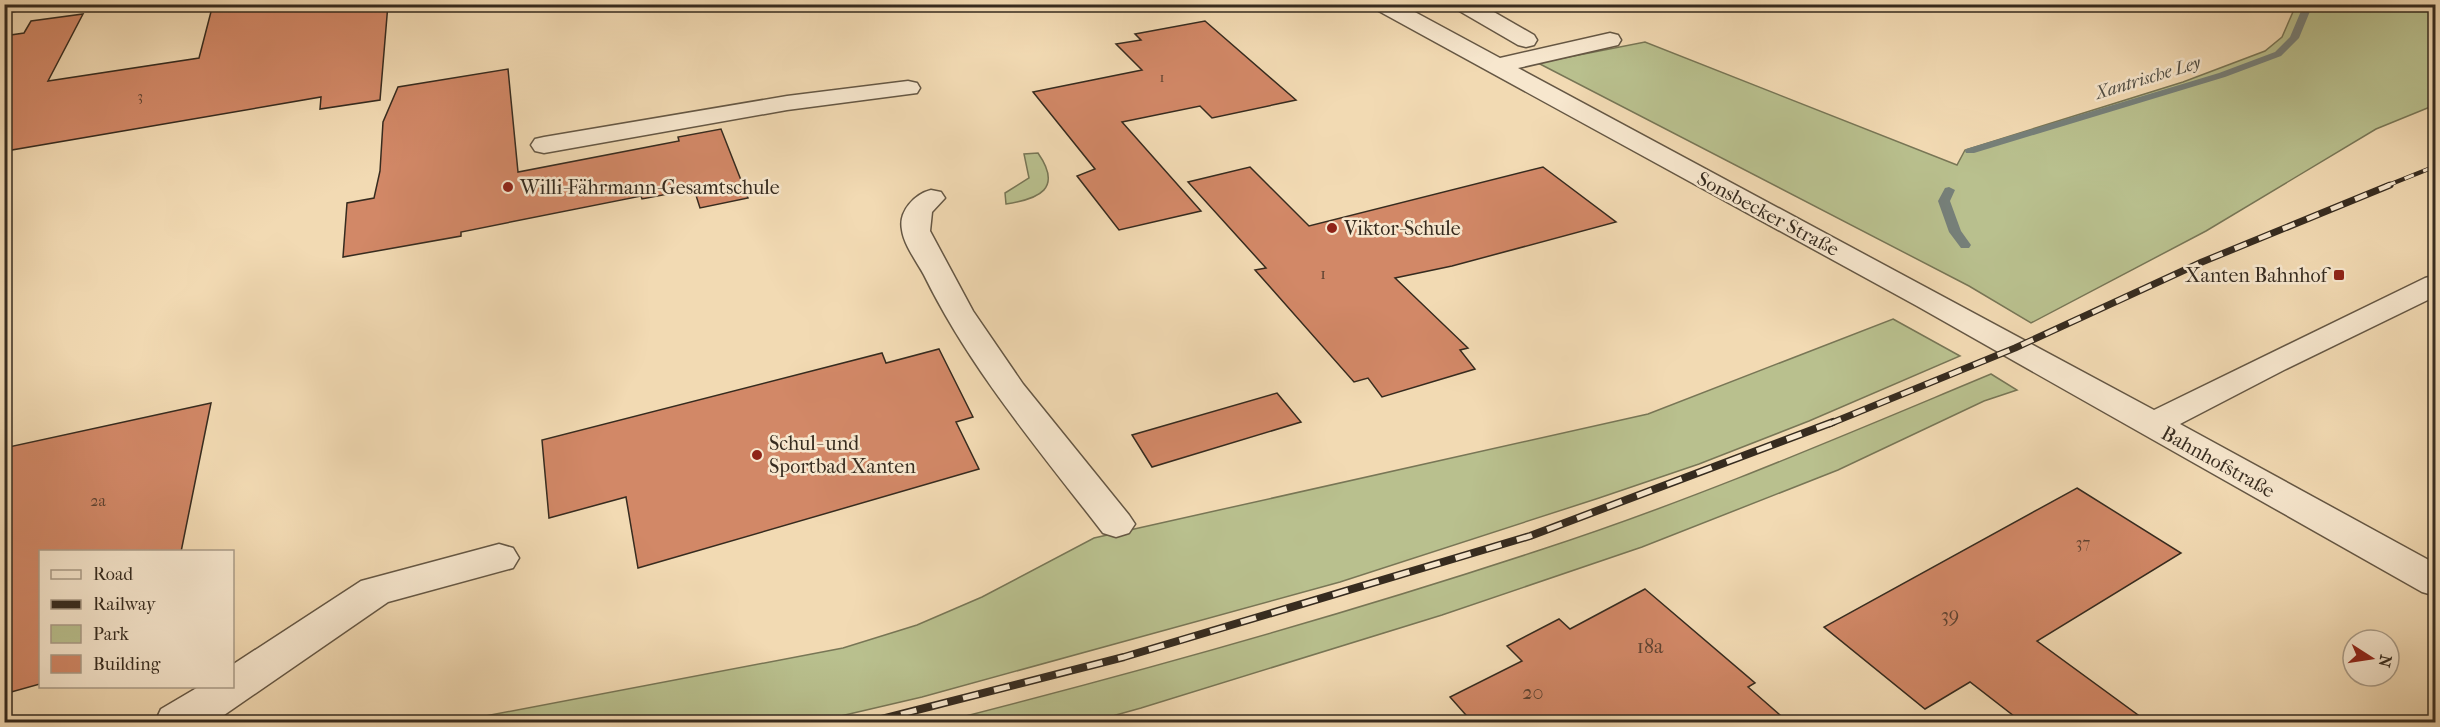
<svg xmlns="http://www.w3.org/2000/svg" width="2440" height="727" font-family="'IM FELL French Canon',serif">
  <rect width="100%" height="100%" fill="#f2dab3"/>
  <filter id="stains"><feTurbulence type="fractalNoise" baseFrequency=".00333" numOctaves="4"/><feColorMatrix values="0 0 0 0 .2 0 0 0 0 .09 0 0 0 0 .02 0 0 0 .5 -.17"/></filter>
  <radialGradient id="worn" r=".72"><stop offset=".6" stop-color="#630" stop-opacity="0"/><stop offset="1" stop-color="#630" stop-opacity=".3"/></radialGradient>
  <!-- green -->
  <g fill="#b9c08e" stroke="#787656" stroke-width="1.5">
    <path d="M2296,5H2435V105L2376,129L2206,231L2031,323L1969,286L1538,63L1645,42L1957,165L1965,150L2183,82L2265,51L2282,37Z"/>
    <path d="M1038,153C1063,189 1039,199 1006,204L1005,193L1029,178L1024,154Z"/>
    <path d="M1893,319L1960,356L1809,421L1699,464L1599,498L1340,582L922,697L815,722H454L843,648L917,625L982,597L1094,538L1648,414Z"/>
    <path d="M1991,374L2017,390L1984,401L1838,470L1642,547L1442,615L1141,708L1091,722H942C1143,671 1343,615 1540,550C1694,500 1842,436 1991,374Z"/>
  </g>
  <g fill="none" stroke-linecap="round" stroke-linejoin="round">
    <!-- stream -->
    <g fill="#76807a" fill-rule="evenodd">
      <path d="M2304,4H2313L2299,38L2281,56L2225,77L1974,153H1966L1965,151L1966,149L2219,73L2275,52L2290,37Z"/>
      <path d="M1949,187L1955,190L1950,201L1961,231L1971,245L1969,248H1961L1949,232L1938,201L1945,188Z"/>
    </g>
  </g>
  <!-- building -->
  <g fill="#d28867" stroke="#362b1f" stroke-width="1.5">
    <path d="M213,4H388L380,100L320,109L321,97L12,150L4,164V36L24,33L31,21L83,14L48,81L199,58Z"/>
    <path d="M1205,21L1296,100L1212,118L1200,106L1122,122L1201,211L1119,230L1077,176L1095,169L1033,92L1142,70L1116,44L1141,40L1135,34Z"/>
    <path d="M508,69L518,172L658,145L679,141L678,137L721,129L748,198L700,208L694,189L642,199L641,196L461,232V236L343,257L347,203L374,198L380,171L383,122L398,87Z"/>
    <path d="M1250,167L1309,226L1543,167L1616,222L1452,266L1395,278L1468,348L1460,350L1475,369L1382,397L1368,378L1354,382L1255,270L1266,268L1188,182Z"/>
    <path d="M939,349L973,417L956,422L979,469L638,568L626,497L549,518L542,440L882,353L886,363Z"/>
    <path d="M1277,393L1301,422L1152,467L1132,435Z"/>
    <path d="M211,403L181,552H40V684L4,694V448Z"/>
    <path d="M2077,488L2181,553L2037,641L2149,723H2023L1970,682L1925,709L1824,627Z"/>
    <path d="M1645,589L1755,683L1748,687L1789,723H1473L1450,697L1522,661L1507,646L1559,619L1570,629Z"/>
  </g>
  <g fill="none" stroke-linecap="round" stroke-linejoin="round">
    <defs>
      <g id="minor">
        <path d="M4,4H26L24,9L4,13Z"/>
        <path d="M569,4H695L693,9L685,10H579L571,9Z"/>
        <path d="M1373,4H1400L1500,58L1610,33L1618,35L1621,40L1618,45L1518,68L2154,410L2425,278L2436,275V296L2284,370L2180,424L2436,564V596L2422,592L1917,306L1375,9Z"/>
        <path d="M1454,4H1480L1534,35L1537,40L1534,45L1526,47L1518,45L1456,9Z"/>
        <path d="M908,81L917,83L920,88L917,93L787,110L544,153L535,151L531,145L535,139L544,137L787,96Z"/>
        <path d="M931,190L941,192L945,198L932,212L930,231L973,311L1023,384L1129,515L1135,524L1129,533L1116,537L1103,533C1039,450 970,369 924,275C917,262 904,245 902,230C898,211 915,194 931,190Z"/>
        <path d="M499,544L513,548L519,558L513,568L388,602L214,722H155L161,709L200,686H232V665L361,581Z"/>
      </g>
    </defs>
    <!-- minor casing -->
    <use href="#minor" stroke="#655744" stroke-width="3"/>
    <!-- minor -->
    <use href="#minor" fill="#f7e7ce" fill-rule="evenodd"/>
    <defs>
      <path id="rail-far2" d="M2386,186L2436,166"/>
      <path id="rail-far1" d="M1829,424L2015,348L2202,262L2390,185"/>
      <path id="rail" d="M870,722L1124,657L1530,536L1833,422"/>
    </defs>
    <!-- rail-far2 casing -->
    <use href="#rail-far2" stroke="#362b1f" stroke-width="4.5"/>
    <!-- rail-far1 casing -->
    <use href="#rail-far1" stroke="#362b1f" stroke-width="7"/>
    <!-- rail casing -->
    <use href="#rail" stroke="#362b1f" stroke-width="8"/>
    <!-- rail-far2 -->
    <use href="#rail-far2" stroke="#f7e7ce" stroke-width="3" stroke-dasharray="10" stroke-linecap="butt"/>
    <!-- rail-far1 -->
    <use href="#rail-far1" stroke="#f7e7ce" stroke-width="4.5" stroke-dasharray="13" stroke-linecap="butt"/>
    <!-- rail -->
    <use href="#rail" stroke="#f7e7ce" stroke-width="5" stroke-dasharray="16" stroke-linecap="butt"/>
  </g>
  <!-- markers -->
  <g fill="#8f2418" stroke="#f7e7ce" stroke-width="2">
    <circle cx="508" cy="187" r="6"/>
    <circle cx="1332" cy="228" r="6"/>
    <rect x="2333" y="269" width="12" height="12" rx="3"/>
    <circle cx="757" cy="455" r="6"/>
  </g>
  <g text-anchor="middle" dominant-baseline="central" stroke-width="5" stroke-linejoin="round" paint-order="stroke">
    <!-- far-number labels -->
    <g font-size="14" fill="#5d4231">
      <text x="1162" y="77">1</text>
      <text x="140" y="96">3</text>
    </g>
    <!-- number labels -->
    <g font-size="16" fill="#5d4231">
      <text x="1323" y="273">1</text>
      <text x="98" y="500">2a</text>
      <text x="2083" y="542">37</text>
    </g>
    <!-- far-water labels -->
    <g font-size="18" font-style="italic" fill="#504e45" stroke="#f7e7ce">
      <text transform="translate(2148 78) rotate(-17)">Xantrische Ley</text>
    </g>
    <!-- poi labels -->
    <g font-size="20" fill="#362b1f" stroke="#f7e7ce" text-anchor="start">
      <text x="520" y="187">Willi-Fährmann-Gesamtschule</text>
      <text x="1344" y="228">Viktor-Schule</text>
      <text x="2327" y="275" text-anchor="end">Xanten Bahnhof</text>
      <text x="769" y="443">Schul- und<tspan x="769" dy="23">Sportbad Xanten</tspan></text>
    </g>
    <!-- street labels -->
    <g font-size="20" fill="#362b1f" stroke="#f7e7ce">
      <text transform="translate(1768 214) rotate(28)">Sonsbecker Straße</text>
      <text transform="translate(2218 462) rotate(29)">Bahnhofstraße</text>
    </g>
    <!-- near-number labels -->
    <g font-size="20" fill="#5d4231">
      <text x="1950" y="615">39</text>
      <text x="1650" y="646">18a</text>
      <text x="1533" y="692">20</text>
    </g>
  </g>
  <!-- margin -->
  <rect width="2440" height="727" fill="none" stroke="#f2dab3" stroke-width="24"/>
  <rect x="6" y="6" width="2428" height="715" fill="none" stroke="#362b1f" stroke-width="3"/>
  <rect x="12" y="12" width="2416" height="703" fill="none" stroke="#362b1f" stroke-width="1.5"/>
  <!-- legend -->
  <rect x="39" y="550" width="195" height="138" fill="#f7e7ce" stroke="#aa9c88" stroke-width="1.5"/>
  <rect x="51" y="570" width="30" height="9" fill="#f7e7ce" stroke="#aa9c88" stroke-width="1.5"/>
  <text x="93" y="580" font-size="18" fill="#362b1f">Road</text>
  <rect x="51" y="600" width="30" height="9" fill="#362b1f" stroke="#aa9c88" stroke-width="1.5"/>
  <text x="93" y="610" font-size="18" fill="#362b1f">Railway</text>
  <rect x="51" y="625" width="30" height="18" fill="#b9c08e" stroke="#aa9c88" stroke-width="1.5"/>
  <text x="93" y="640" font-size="18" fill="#362b1f">Park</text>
  <rect x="51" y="655" width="30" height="18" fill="#d28867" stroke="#aa9c88" stroke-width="1.5"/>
  <text x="93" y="670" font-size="18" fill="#362b1f">Building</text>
  <!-- north arrow -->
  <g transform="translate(2371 658) rotate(102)"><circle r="28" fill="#f7e7ce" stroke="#aa9c88" stroke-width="1.5"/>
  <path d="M0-4.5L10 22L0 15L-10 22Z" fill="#8f2418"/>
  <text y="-9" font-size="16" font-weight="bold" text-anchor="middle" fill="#362b1f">N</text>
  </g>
  <rect width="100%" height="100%" filter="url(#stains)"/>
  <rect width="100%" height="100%" fill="url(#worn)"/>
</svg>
